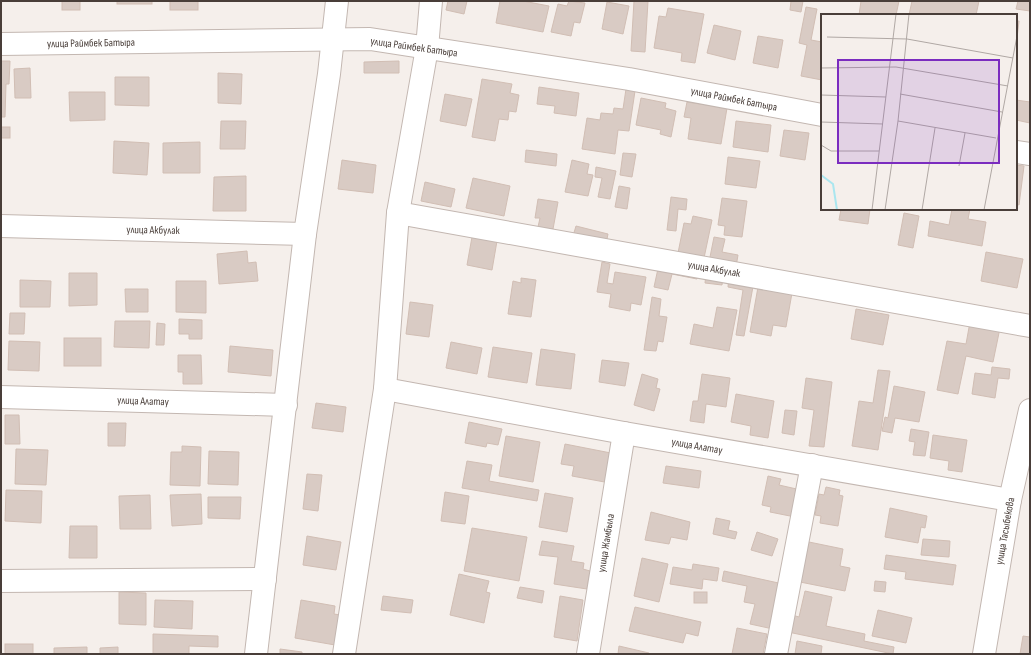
<svg xmlns="http://www.w3.org/2000/svg" width="1031" height="655" font-family="'Sofia Sans Condensed',sans-serif">
  <rect width="100%" height="100%" fill="#f5efeb"/>
  <!-- building -->
  <g fill="#d9cbc4" stroke="#d1beb4">
    <rect x="62" y="1" width="18" height="9"/>
    <rect x="117" y="1" width="35" height="3"/>
    <rect x="170" y="1" width="28" height="9"/>
    <path d="M448,1H467L464,14L446,10Z"/>
    <path d="M500,1H523L549,6L543,32L496,23Z"/>
    <path d="M569,1L585,3L580,23L574,22L571,36L551,32L558,4L567,6Z"/>
    <path d="M634,1H648L645,52L631,51Z"/>
    <path d="M791,1H803L801,12L790,10Z"/>
    <path d="M861,1H899L896,15H859Z"/>
    <path d="M912,1H979L976,15H909Z"/>
    <path d="M1018,1H1030V11L1016,9Z"/>
    <path d="M607,2L629,6L623,34L602,29Z"/>
    <path d="M806,7L817,9L811,40L822,42V80L801,76L807,45L799,43Z"/>
    <path d="M668,8L704,14L695,63L681,61L682,53L654,48L659,16L666,17Z"/>
    <path d="M1016,21H1019L1016,47Z"/>
    <path d="M714,25L741,31L735,60L707,53Z"/>
    <path d="M758,36L783,40L778,68L753,63Z"/>
    <path d="M1,61H10L9,84H6L5,117H1Z"/>
    <path d="M399,61V73H364V62Z"/>
    <path d="M30,68L31,98H15L14,69Z"/>
    <path d="M218,73L242,74L241,104L218,103Z"/>
    <path d="M115,77H149V106L115,105Z"/>
    <path d="M482,79L512,84L510,93L519,95L516,112L509,111L508,120L499,119L495,141L472,137Z"/>
    <path d="M539,87L579,93L576,116L554,113L555,106L537,104Z"/>
    <path d="M626,89L635,91L629,131L618,130L615,154L582,149L587,118L600,120L601,113L613,114L614,108L623,109Z"/>
    <path d="M69,92H105V120L70,121Z"/>
    <path d="M445,94L472,99L466,126L440,121Z"/>
    <path d="M641,98L666,103L665,108L676,111L671,137L660,134L661,130L636,125Z"/>
    <path d="M1016,100L1030,102V123L1016,120Z"/>
    <path d="M687,102L727,108L721,144L688,139L691,118L684,117Z"/>
    <path d="M221,121H246L245,149H220Z"/>
    <path d="M736,121L771,125L768,152L733,147Z"/>
    <rect x="1" y="127" width="9" height="11"/>
    <path d="M784,130L809,133L805,160L780,156Z"/>
    <path d="M114,141L149,143L147,175L113,173Z"/>
    <path d="M200,142V173H163V143Z"/>
    <path d="M526,150L557,154L556,166L525,162Z"/>
    <path d="M623,153L636,154L632,177L620,175Z"/>
    <path d="M728,157L760,161L756,188L725,184Z"/>
    <path d="M342,160L376,165L373,193L338,189Z"/>
    <path d="M572,160L589,164L587,174L593,175L588,196L565,192Z"/>
    <path d="M1016,165L1024,166L1019,205L1016,204Z"/>
    <path d="M596,167L616,171L610,199L598,197L602,178L595,177Z"/>
    <path d="M246,176V211H213L214,177Z"/>
    <path d="M473,178L510,186L504,216L466,208Z"/>
    <path d="M425,182L455,189L451,207L421,201Z"/>
    <path d="M619,186L630,188L627,209L615,207Z"/>
    <path d="M671,197L687,199L686,210L678,209L676,231L667,230Z"/>
    <path d="M722,198L747,201L742,237L724,235L725,226L718,225Z"/>
    <path d="M538,199L558,202L553,229L538,227L540,218H535Z"/>
    <path d="M841,209H870L868,224L839,220Z"/>
    <path d="M952,209H970L968,219L986,222L982,246L928,236L930,221L949,225Z"/>
    <path d="M904,213L919,216L913,248L898,245Z"/>
    <path d="M693,216L712,220L704,258L678,253L684,223L691,224Z"/>
    <path d="M576,226L608,234L606,244L573,236Z"/>
    <path d="M472,237L497,241L492,270L467,265Z"/>
    <path d="M714,237L725,239L722,252L738,255L736,267L709,262Z"/>
    <path d="M247,251L248,263L256,262L258,281L219,284L217,254Z"/>
    <path d="M986,252L1023,259L1017,288L981,281Z"/>
    <path d="M602,262L610,264L607,283L613,284L615,272L646,277L641,305L631,303L630,311L609,307L611,294L597,292Z"/>
    <path d="M659,264L699,272L697,279L672,274L668,290L654,287Z"/>
    <path d="M69,273H97V305L69,306Z"/>
    <path d="M706,274L723,277L722,285L705,283Z"/>
    <path d="M729,277L754,281L744,336L736,335L743,290L728,287Z"/>
    <path d="M521,278L536,280L531,317L508,314L513,281L521,283Z"/>
    <path d="M20,280L51,281L50,307H20Z"/>
    <path d="M176,281H206V313L176,312Z"/>
    <path d="M758,287L792,293L786,327L773,325L771,336L750,332Z"/>
    <path d="M125,289H148V312H126Z"/>
    <path d="M652,297L661,299L659,316L667,317L663,342L658,341L656,351L644,350Z"/>
    <path d="M410,302L433,305L429,337L406,334Z"/>
    <path d="M717,307L737,310L729,351L690,344L694,324L713,328Z"/>
    <path d="M856,309L889,315L883,345L851,339Z"/>
    <path d="M10,313H25L24,334H9Z"/>
    <path d="M179,319L202,320V339H189V334H179Z"/>
    <path d="M115,321H150L149,348L114,347Z"/>
    <path d="M970,322L1000,328L993,362L966,356L958,394L937,390L947,341L966,344Z"/>
    <path d="M157,323L165,324L164,345H156Z"/>
    <rect x="64" y="338" width="37" height="28"/>
    <path d="M9,341L40,342L39,371L8,370Z"/>
    <path d="M451,342L482,348L477,374L446,368Z"/>
    <path d="M230,346L273,350L271,376L228,372Z"/>
    <path d="M493,347L532,353L527,383L488,377Z"/>
    <path d="M541,349L575,354L571,389L536,385Z"/>
    <path d="M178,355H201L202,384H183V372H178Z"/>
    <path d="M602,360L629,363L625,386L599,382Z"/>
    <path d="M992,367L1010,369L1009,379L998,378L995,398L972,394L975,373L991,375Z"/>
    <path d="M878,370L890,371L878,450L852,446L859,401L873,403Z"/>
    <path d="M642,374L658,379L656,388L660,389L654,411L634,405Z"/>
    <path d="M702,374L730,378L726,407L706,404L704,423L690,421L693,401H698Z"/>
    <path d="M806,378L832,382L824,447L809,446L814,410L802,408Z"/>
    <path d="M894,386L925,392L919,422L895,418L892,433L882,431L885,417L888,418Z"/>
    <path d="M736,394L774,401L768,438L750,435L751,426L731,422Z"/>
    <path d="M316,403L346,407L343,432L312,428Z"/>
    <path d="M785,410L797,411L794,435L782,433Z"/>
    <path d="M5,415H19L20,444H5Z"/>
    <path d="M469,422L502,429L498,445L487,443L486,447L465,443Z"/>
    <path d="M108,423H126L125,446H108Z"/>
    <path d="M911,429L929,432L925,456L913,455L915,442L909,441Z"/>
    <path d="M933,435L967,440L962,472L948,470L949,461L930,458Z"/>
    <path d="M506,436L540,442L533,482L499,476Z"/>
    <path d="M565,444L616,454L610,483L572,476L574,466L561,464Z"/>
    <path d="M182,446L201,447L200,486L170,485L171,452H182Z"/>
    <path d="M16,449L48,450L46,485L15,484Z"/>
    <path d="M209,451L239,452L238,485L208,484Z"/>
    <path d="M467,461L492,465L489,481L539,490L537,501L462,488Z"/>
    <path d="M666,466L701,471L699,488L663,483Z"/>
    <path d="M307,474L322,475L318,511L303,509Z"/>
    <path d="M768,476L781,479L779,485L801,490L795,517L770,512L771,507L762,505Z"/>
    <path d="M826,487L840,490L839,495L843,496L838,526L820,523L821,516L815,515L819,494L824,495Z"/>
    <path d="M6,490L42,491L41,523L5,521Z"/>
    <path d="M445,492L469,496L465,524L441,521Z"/>
    <path d="M545,493L573,498L567,532L539,527Z"/>
    <path d="M201,494L202,524L172,526L170,495Z"/>
    <path d="M150,495L151,529H120L119,496Z"/>
    <path d="M208,497H241L240,519L208,518Z"/>
    <path d="M890,508L927,516L925,528L921,527L918,543L885,537Z"/>
    <path d="M651,512L690,522L687,540L671,537L669,544L645,540Z"/>
    <path d="M716,518L730,521L728,530L737,532L735,539L713,534Z"/>
    <path d="M70,526H97V558H69Z"/>
    <path d="M472,528L527,537L519,581L464,571Z"/>
    <path d="M757,532L778,539L772,556L751,550Z"/>
    <path d="M307,536L341,542L336,570L303,565Z"/>
    <path d="M923,539L950,541L949,557L921,555Z"/>
    <path d="M542,541L574,546L571,561L584,563L583,569L590,571L587,589L554,584L558,557L539,555Z"/>
    <path d="M809,542L843,549L840,566L850,568L845,591L800,582Z"/>
    <path d="M886,555L956,565L953,585L905,579L906,572L884,569Z"/>
    <path d="M642,558L668,564L659,602L634,596Z"/>
    <path d="M693,564L719,568L717,581L703,579L702,589L670,584L673,567L692,570Z"/>
    <path d="M724,571L783,584L773,629L750,624L755,604L744,602L747,586L722,581Z"/>
    <path d="M459,574L489,581L486,592L490,593L484,623L450,615Z"/>
    <path d="M875,581L886,582L885,592L874,591Z"/>
    <path d="M520,587L544,591L542,603L517,598Z"/>
    <path d="M805,591L832,597L826,626L865,634L864,641L894,647L893,654L788,632L792,615L799,617Z"/>
    <path d="M119,592L146,593V625L119,624Z"/>
    <rect x="694" y="592" width="13" height="11"/>
    <path d="M383,596L413,600L411,613L381,610Z"/>
    <path d="M560,596L583,600L577,641L554,637Z"/>
    <path d="M155,600L193,601L192,629L154,627Z"/>
    <path d="M301,600L335,606L334,614L340,615L335,645L295,638Z"/>
    <path d="M635,607L701,622L698,636L686,633L683,643L629,631Z"/>
    <path d="M878,610L912,618L906,643L872,636Z"/>
    <path d="M737,628L767,634L763,654H732Z"/>
    <path d="M153,634L218,636V647L189,646V654H153Z"/>
    <path d="M1023,636L1030,637V654H1020Z"/>
    <path d="M797,641L822,646L821,654H795Z"/>
    <rect x="5" y="644" width="28" height="10"/>
    <path d="M619,646L649,653V654H618Z"/>
    <path d="M87,647V654H54V648Z"/>
    <path d="M118,647V654H100V648Z"/>
    <path d="M280,649L302,652V654H280Z"/>
  </g>
  <g fill="none" stroke-linecap="round" stroke-linejoin="round">
    <defs>
      <g id="minor">
        <path d="M1,44L370,39L629,79L822,115"/>
        <path d="M1016,152L1030,154"/>
        <path d="M398,213L1030,326"/>
        <path d="M1,226L305,234"/>
        <path d="M385,389L624,433L1010,500"/>
        <path d="M1,397L286,405"/>
        <path d="M1,581L265,579"/>
        <path d="M256,654L305,234L329,74L337,1"/>
        <path d="M344,654L385,389L398,213L427,48L431,1"/>
        <path d="M588,654L624,433"/>
        <path d="M776,654L812,465"/>
        <path d="M984,654L1010,500L1030,410"/>
      </g>
    </defs>
    <!-- minor casing -->
    <use href="#minor" stroke="#c3b7b1" stroke-width="24"/>
    <!-- minor -->
    <use href="#minor" stroke="#fff" stroke-width="22"/>
  </g>
  <g text-anchor="middle" dominant-baseline="central" stroke-width="3.5" stroke-linejoin="round" paint-order="stroke">
    <!-- street labels -->
    <g font-size="11" fill="#493e39" stroke="#fff">
      <text transform="translate(91 43) rotate(-1)">улица Раймбек Батыра</text>
      <text transform="translate(414 47) rotate(8)">улица Раймбек Батыра</text>
      <text transform="translate(734 99) rotate(11)">улица Раймбек Батыра</text>
      <text transform="translate(153 230) rotate(1)">улица Акбулак</text>
      <text transform="translate(714 269) rotate(10)">улица Акбулак</text>
      <text transform="translate(143 401) rotate(2)">улица Алатау</text>
      <text transform="translate(697 446) rotate(10)">улица Алатау</text>
      <text transform="translate(1005 531) rotate(-80)">улица Тасыбекова</text>
      <text transform="translate(606 543) rotate(-81)">улица Жамбыла</text>
    </g>
  </g>
  <!-- overview -->
  <g transform="translate(821 14)">
    <rect width="196" height="196" fill="#f5efeb"/>
    <path fill="none" stroke="#aae6ef" stroke-width="2" d="M0,161L12,170L16,196"/>
    <path fill="none" stroke="#b0a8a4" stroke-width="1" d="M6,23L86,25L192,44M0,54L75,53L187,72M79,80L181,98M0,81L65,83M77,107L175,124M0,108L62,110M0,131L10,137H58M138,152L144,119M51,196L75,0M64,196L77,107L88,0M101,196L114,114M163,196L196,22"/>
    <path fill="#7b2cbf" fill-opacity="0.15" stroke="#7b2cbf" stroke-width="2" d="M17,46H178V149H17Z"/>
    <rect width="196" height="196" fill="none" stroke="#493e39" stroke-width="2"/>
  </g>
  <!-- border -->
  <rect width="1031" height="655" fill="none" stroke="#493e39" stroke-width="4"/>
</svg>
